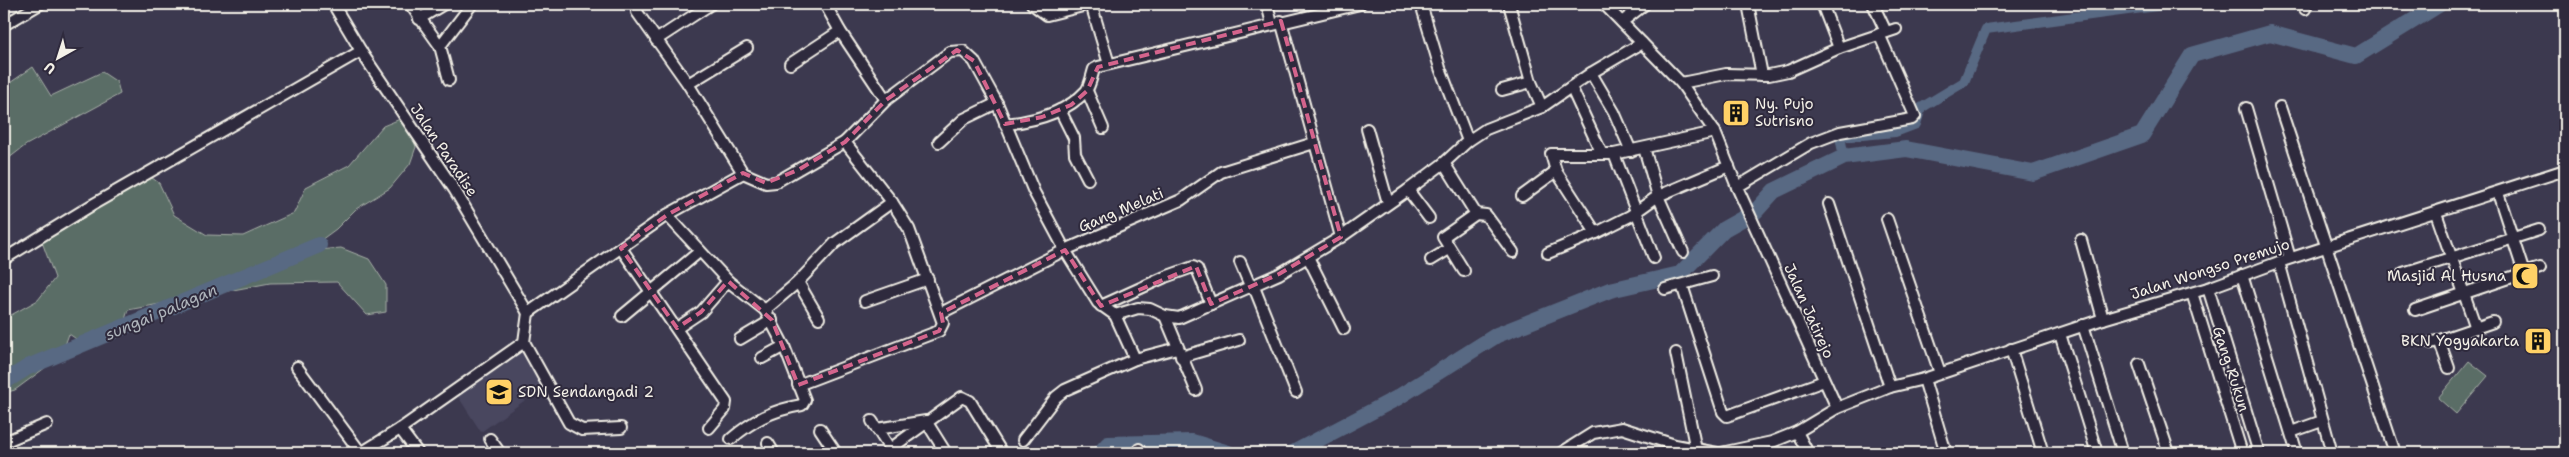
<svg xmlns="http://www.w3.org/2000/svg" width="2569" height="457" font-family="'Shantell Sans',sans-serif">
  <rect width="100%" height="100%" fill="#3c394f"/>
  <filter id="ink" filterUnits="userSpaceOnUse"><feTurbulence type="fractalNoise" baseFrequency=".02" numOctaves="2"/><feDisplacementMap in="SourceGraphic" scale="10" xChannelSelector="R" yChannelSelector="G"/><feConvolveMatrix kernelMatrix="1 2 1 2 8 2 1 2 1" color-interpolation-filters="sRGB"/></filter>
  <g filter="url(#ink)">
    <!-- built -->
    <path fill="#48465e" d="M520,350L542,388L481,432L457,395Z"/>
    <!-- green -->
    <g fill="#5a6d66" stroke="#a7afa7">
      <path d="M33,67L51,96L102,72L117,82L120,94L26,145L4,162V87Z"/>
      <path d="M405,117L416,147L410,164L390,188L356,209L336,229L306,251L341,248L369,259L386,285V312L367,315L337,282L270,283L128,310L122,329L88,347L69,334L61,356L15,390L4,393V319L38,300L55,278L41,239L148,175L159,183L174,215L207,235L243,236L294,213L306,187L349,165L383,126Z"/>
      <path d="M2469,361L2488,376L2456,414L2438,398Z"/>
    </g>
    <g fill="none" stroke-linecap="round" stroke-linejoin="round">
      <!-- canal -->
      <path stroke="#596983" stroke-width="10" d="M1844,157L1840,137L1895,132L1916,124L1921,108L1964,82L1986,29L2172,4"/>
      <!-- river -->
      <g stroke="#596983" stroke-width="16">
        <path d="M4,382L28,367L319,245"/>
        <path d="M1100,453L1108,444L1192,442L1228,453"/>
        <path d="M1293,453L1397,398L1497,335L1610,290L1680,274L1724,229L1756,211L1774,191L1844,157L1906,149L2033,173L2142,135L2192,55L2270,33L2356,56L2440,4"/>
      </g>
      <defs>
        <g id="minor">
          <path d="M333,4L364,56L454,189L528,313"/>
          <path d="M410,4L440,46L449,80"/>
          <path d="M638,4L637,12L688,84L743,173"/>
          <path d="M825,4L840,31L886,100"/>
          <path d="M1032,4L1047,15L1091,4"/>
          <path d="M1091,4L1109,64"/>
          <path d="M1267,4L1272,24"/>
          <path d="M1421,4L1440,68L1468,141"/>
          <path d="M1509,4L1531,82L1542,107"/>
          <path d="M1604,4L1681,83L1715,132L1737,187L1837,408"/>
          <path d="M1748,4L1762,75"/>
          <path d="M1822,4L1839,48"/>
          <path d="M1873,4L1886,32"/>
          <path d="M2305,9L2307,4"/>
          <path d="M419,19L444,4"/>
          <path d="M1281,21L1341,237"/>
          <path d="M1622,22L1645,4"/>
          <path d="M4,25L40,4"/>
          <path d="M656,40L711,4"/>
          <path d="M440,46L472,4"/>
          <path d="M790,64L840,31"/>
          <path d="M1591,73L1614,112L1631,151"/>
          <path d="M1681,83L1726,74L1769,75L1788,71L1839,48L1896,29"/>
          <path d="M688,84L747,48"/>
          <path d="M1571,87L1602,154"/>
          <path d="M1502,90L1531,82"/>
          <path d="M1087,91L1103,128"/>
          <path d="M2280,107L2395,453"/>
          <path d="M2246,108L2290,258"/>
          <path d="M1060,110L1074,138L1075,154L1088,179"/>
          <path d="M1005,124C1035,121 1066,113 1086,91C1090,86 1092,75 1094,69L1098,67L1360,4"/>
          <path d="M1367,129L1388,203"/>
          <path d="M939,142L964,119L997,103"/>
          <path d="M1644,148L1658,196L1683,252"/>
          <path d="M1614,154L1654,258"/>
          <path d="M1444,163L1476,214"/>
          <path d="M1737,187L1811,143L1840,132L1912,119L1915,116L1879,34"/>
          <path d="M1408,190L1429,218"/>
          <path d="M1522,196L1556,171"/>
          <path d="M1829,204L1890,387"/>
          <path d="M2436,213L2476,328"/>
          <path d="M667,215L728,281L765,310L784,346L805,400L802,405C773,410 753,420 731,439"/>
          <path d="M1887,219L1940,373"/>
          <path d="M1596,233L1630,216L1658,196L1729,166"/>
          <path d="M2081,240L2103,319"/>
          <path d="M621,248L726,402L725,409L709,428"/>
          <path d="M1548,253L1596,233L1556,171L1551,154H1614L1715,132"/>
          <path d="M1308,257L1344,329"/>
          <path d="M4,259L92,205L361,51"/>
          <path d="M1431,260L1449,249"/>
          <path d="M1240,262L1251,288"/>
          <path d="M2279,262L2332,453"/>
          <path d="M1464,271L1443,237L1476,214L1486,215L1513,252"/>
          <path d="M2403,273L2539,230"/>
          <path d="M2524,273L2540,268"/>
          <path d="M2242,275L2297,453"/>
          <path d="M798,282L819,318"/>
          <path d="M1682,285L1723,412L1727,416L1824,381"/>
          <path d="M1254,287L1296,392"/>
          <path d="M2208,288L2259,453"/>
          <path d="M1665,289L1712,276"/>
          <path d="M2192,293L2242,453"/>
          <path d="M865,301L928,279"/>
          <path d="M1101,306L1165,277L1193,267L1197,269L1211,304"/>
          <path d="M765,310L798,282L835,243L892,202"/>
          <path d="M2415,310L2524,273L2498,193"/>
          <path d="M528,313L667,215L743,173L766,183L776,182L845,142L886,100L950,52L963,51L974,61L997,103L1034,192L1065,250L1098,303L1115,315L1138,308L1150,309L1165,316L1179,318L1279,274L1341,237L1408,190L1444,163L1468,141L1486,129L1542,107L1591,73L1642,43"/>
          <path d="M941,313L1065,250L1181,200L1221,172L1314,143"/>
          <path d="M1115,315L1135,359"/>
          <path d="M622,316L699,252"/>
          <path d="M1165,316L1196,390"/>
          <path d="M2083,325L2123,453"/>
          <path d="M677,328L701,312L728,281"/>
          <path d="M2060,334L2097,453"/>
          <path d="M740,339L772,320"/>
          <path d="M2439,340L2449,368"/>
          <path d="M524,342L569,423L582,430L621,428"/>
          <path d="M2431,343L2493,322"/>
          <path d="M2011,349L2043,453"/>
          <path d="M1676,353L1696,450"/>
          <path d="M1181,357L1239,340"/>
          <path d="M762,358L784,346"/>
          <path d="M2139,364L2169,453"/>
          <path d="M297,367L361,453"/>
          <path d="M1924,379L1946,453"/>
          <path d="M798,385L939,331L943,323L909,229L892,202L845,142"/>
          <path d="M872,421L890,449"/>
          <path d="M400,429L418,453"/>
          <path d="M820,429L836,453"/>
          <path d="M877,429L926,421L946,453"/>
          <path d="M1797,432L1808,453"/>
          <path d="M2291,432L2322,421"/>
          <path d="M490,439L500,453"/>
          <path d="M1023,440L1056,397L1065,390L1135,359L1177,348"/>
          <path d="M4,442L47,424"/>
          <path d="M768,443L774,453"/>
          <path d="M1139,449L1140,453"/>
          <path d="M361,453L400,429L524,342L528,313"/>
          <path d="M891,453L890,449L962,397L970,401L1002,453"/>
          <path d="M1561,453L1593,433L1622,428L1675,445L1717,453"/>
          <path d="M1721,453L1772,442L1797,432L1837,408L1890,387L1924,379L2103,319L2208,288L2279,262L2565,170"/>
        </g>
      </defs>
      <!-- minor casing -->
      <use href="#minor" stroke="#f4f1e8" stroke-width="14"/>
      <!-- minor -->
      <use href="#minor" stroke="#2f2a3d" stroke-width="10"/>
    </g>
  </g>
  <!-- marked area -->
  <path fill="none" stroke="#d4648c" stroke-width="4" stroke-dasharray="10 6" stroke-linejoin="round" d="M1281,21L1341,237L1279,274L1211,304L1196,266L1101,306L1065,250L941,313L943,323L939,331L798,385L772,320L728,281L701,312L677,328L621,248L667,215L743,173L766,183L798,170L845,142L886,100L957,50L974,61L1005,124L1042,117L1071,105L1087,91L1098,67Z"/>
  <!-- icons -->
  <defs>
    <symbol id="building-square" viewBox="-11 -11 22 22"><rect x="-9" y="-9" width="18" height="18" rx="4" fill="#ffd166" stroke="#2f2a3d"/><path d="M-4-6H4V6H1V3H-1V6H-4ZM-2.5-4.3h1.7v1.8h-1.7ZM.8-4.3h1.7v1.8H.8ZM-2.5-1h1.7V.8h-1.7ZM.8-1h1.7V.8H.8Z" fill="#111"/></symbol>
    <symbol id="mosque-square" viewBox="-11 -11 22 22"><rect x="-9" y="-9" width="18" height="18" rx="4" fill="#ffd166" stroke="#2f2a3d"/><path d="M3.5-4.9A6 6 0 1 0 3.5 4.9A5 5 0 1 1 3.5-4.9Z" fill="#111"/></symbol>
    <symbol id="school-square" viewBox="-11 -11 22 22"><rect x="-9" y="-9" width="18" height="18" rx="4" fill="#ffd166" stroke="#2f2a3d"/><path d="M0-5L7-2L0 1L-7-2ZM-4 1L0 2.5L4 1V4Q0 6-4 4Z" fill="#111"/></symbol>
  </defs>
  <g fill-rule="evenodd">
    <use href="#building-square" x="1720" y="97" width="32" height="32"/>
    <use href="#mosque-square" x="2509" y="260" width="32" height="32"/>
    <use href="#building-square" x="2522" y="325" width="32" height="32"/>
    <use href="#school-square" x="483" y="376" width="32" height="32"/>
  </g>
  <g text-anchor="middle" dominant-baseline="central" stroke-width="4" stroke-linejoin="round" paint-order="stroke">
    <!-- poi labels -->
    <g font-size="15" fill="#f4f1e8" stroke="#2f2a3d" text-anchor="start">
      <text x="1755" y="104">Ny. Pujo<tspan x="1755" dy="17">Sutrisno</tspan></text>
      <text x="2506" y="276" text-anchor="end">Masjid Al Husna</text>
      <text x="2519" y="341" text-anchor="end">BKN Yogyakarta</text>
      <text x="518" y="392">SDN Sendangadi 2</text>
    </g>
    <!-- street labels -->
    <g font-size="15" fill="#f4f1e8" stroke="#2f2a3d">
      <text transform="translate(444 150) rotate(56)">Jalan Paradise</text>
      <text transform="translate(1121 210) rotate(-23)">Gang Melati</text>
      <text transform="translate(2210 269) rotate(-18)">Jalan Wongso Premujo</text>
      <text transform="translate(1809 311) rotate(66)">Jalan Jatirejo</text>
      <text transform="translate(2231 369) rotate(72)">Gang Rukun</text>
    </g>
    <!-- water labels -->
    <g font-size="16" font-style="italic" fill="#aeb4bb" stroke="#2f2a3d">
      <text transform="translate(161 312) rotate(-23)">sungai palagan</text>
    </g>
  </g>
  <!-- margin -->
  <rect width="2569" height="457" fill="none" stroke="#2f2a3d" stroke-width="20"/>
  <rect x="10" y="10" width="2549" height="437" fill="none" stroke="#f4f1e8" stroke-width="2" filter="url(#ink)"/>
  <!-- north arrow -->
  <g transform="translate(58 58) rotate(219)" stroke="#2f2a3d" stroke-width="4" paint-order="stroke">
  <path d="M0-4L9 19L0 12L-9 19Z" fill="#f4f1e8"/>
  <text y="-8" font-size="14" font-weight="bold" text-anchor="middle" fill="#f4f1e8">U</text>
  </g>
</svg>
